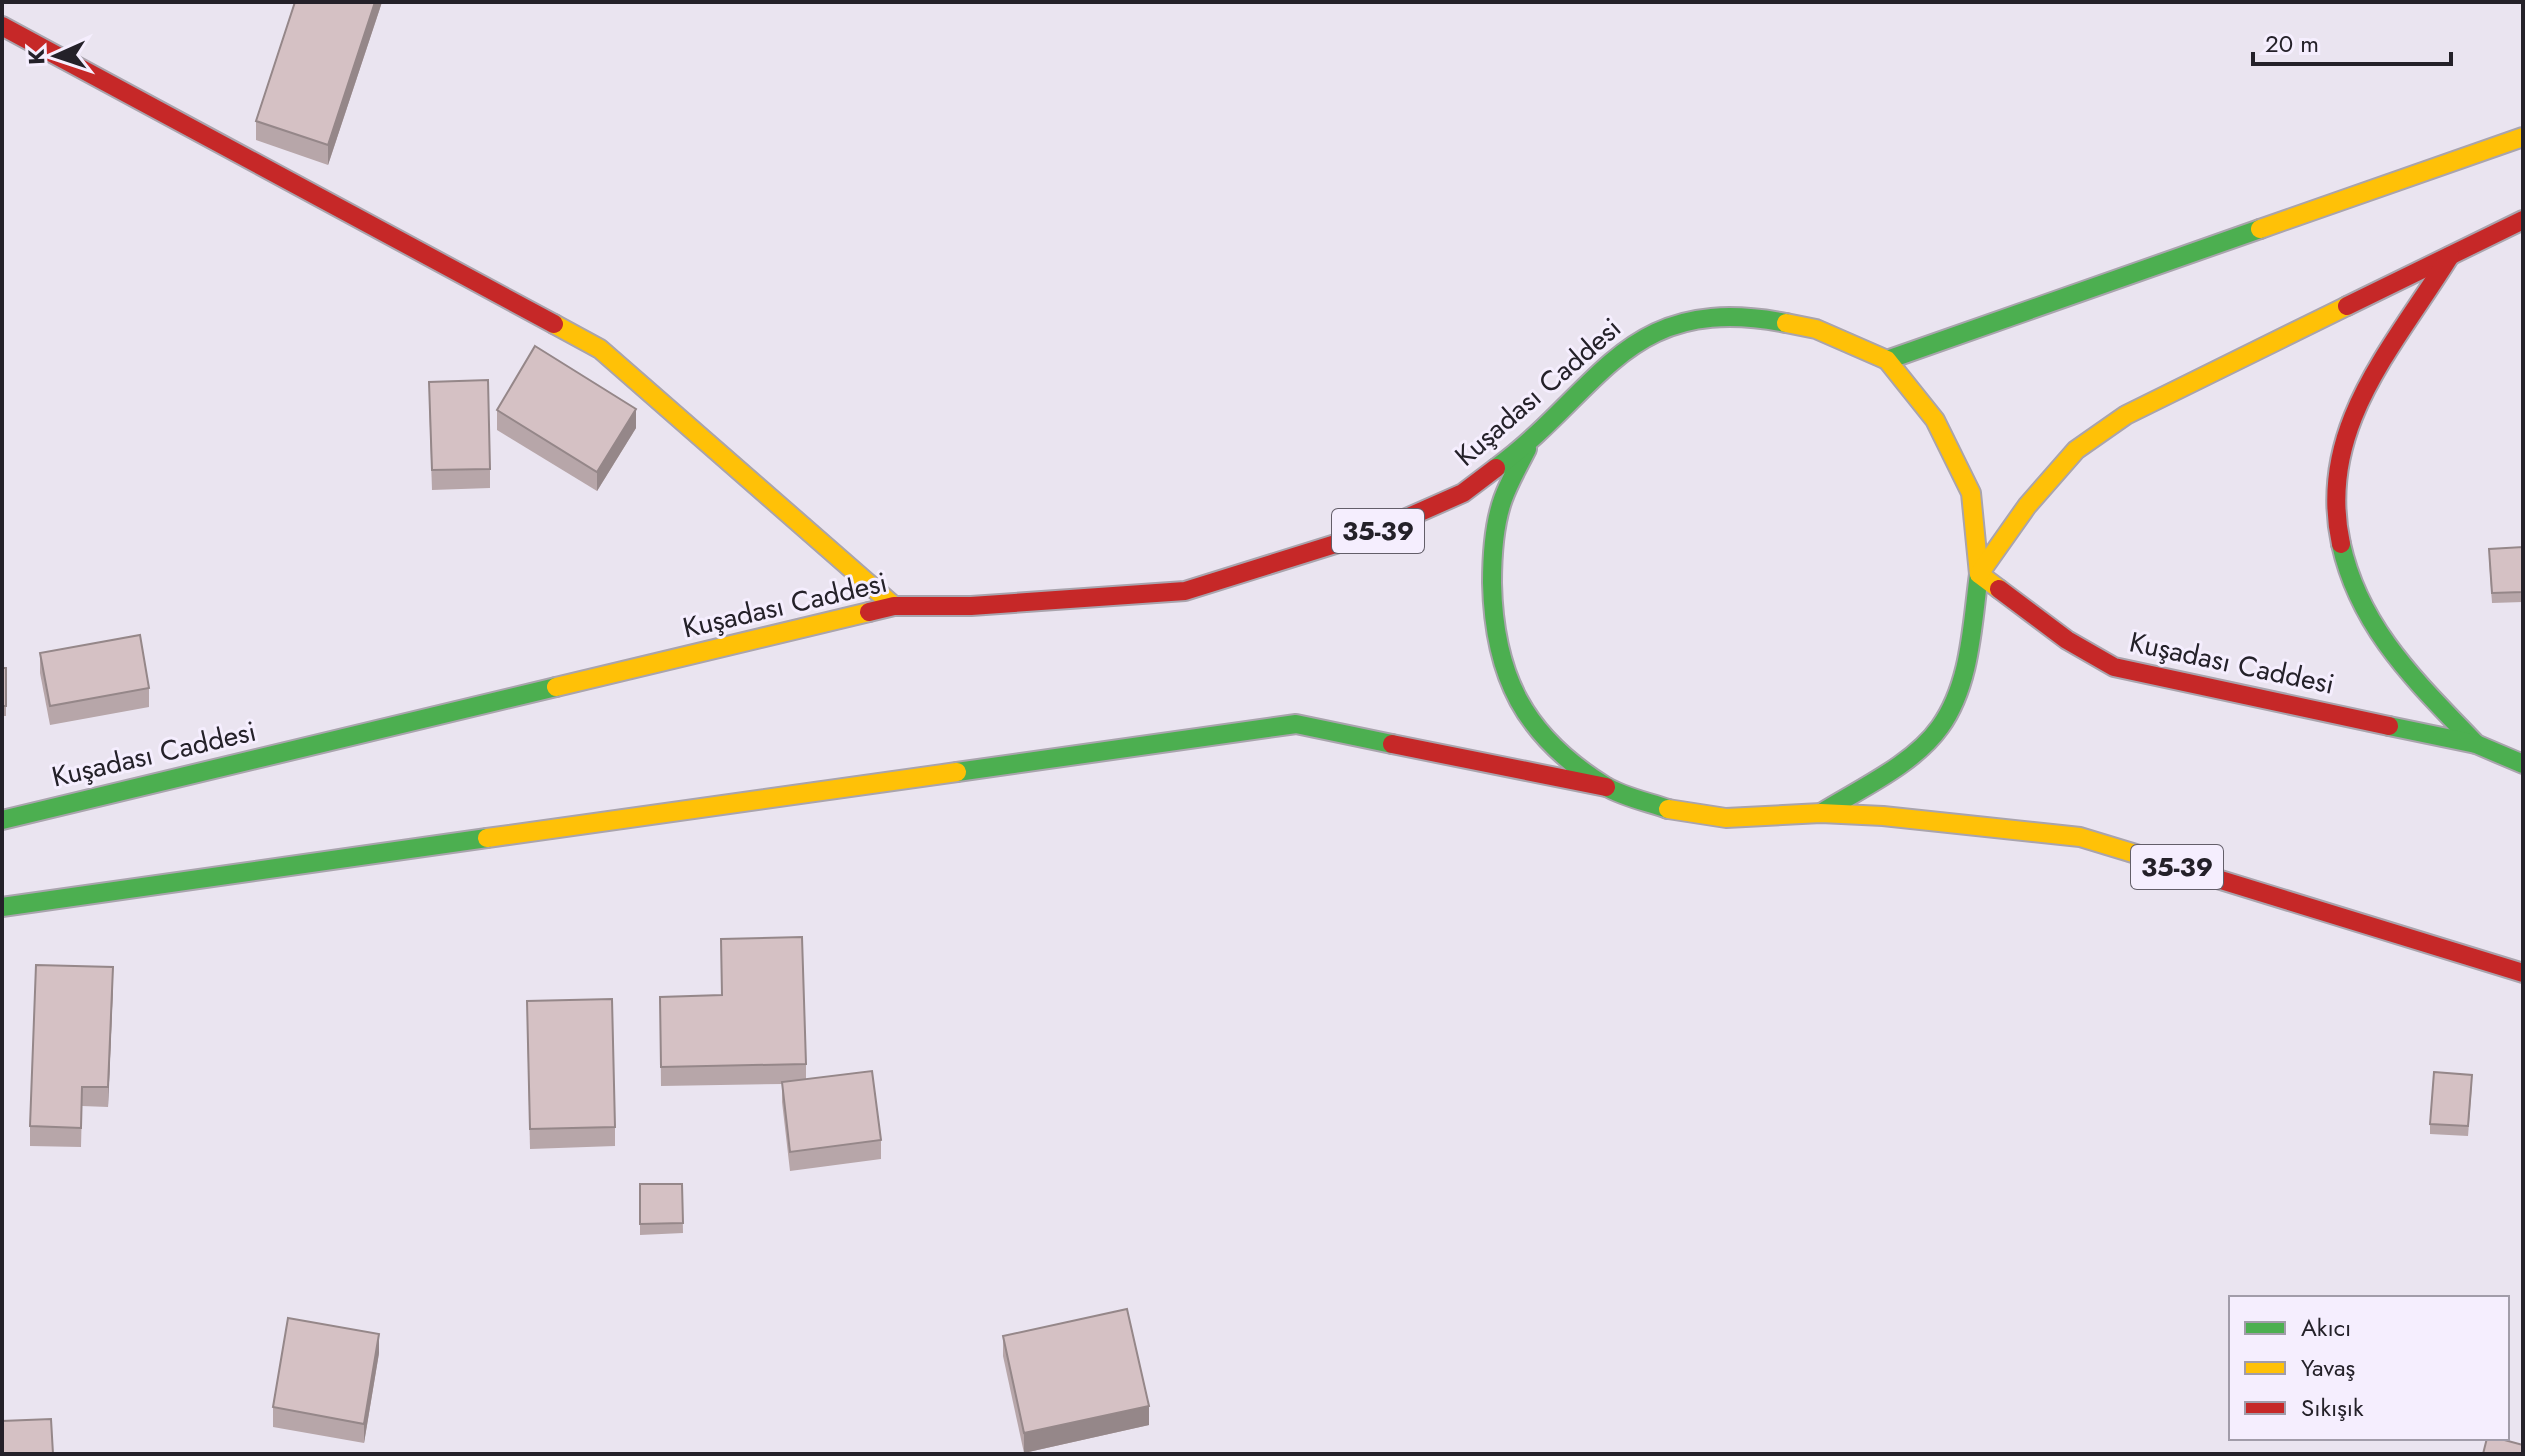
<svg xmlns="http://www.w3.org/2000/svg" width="2525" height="1456" font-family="Jost,sans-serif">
  <rect width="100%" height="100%" fill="#eae4f0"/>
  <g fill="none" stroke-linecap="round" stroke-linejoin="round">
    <defs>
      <g id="fast">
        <path d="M1887,360L2260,229"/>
        <path d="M1527,449C1519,465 1509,482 1503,499C1494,524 1492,557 1492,583C1494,676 1524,736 1605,786C1623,797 1648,802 1668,809"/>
        <path d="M1496,468C1603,389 1626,292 1786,323"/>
        <path d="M2341,544C2360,630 2418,683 2476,744"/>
        <path d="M2389,726L2476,744L2523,764"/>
        <path d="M957,772L1296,724L1392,744"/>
        <path d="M1821,813C1859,789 1913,765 1940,727C1971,684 1972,624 1979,574"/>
        <path d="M2,820L556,687"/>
        <path d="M2,907L487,838"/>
      </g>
      <g id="slow">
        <path d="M2260,229L2523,137"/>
        <path d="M1786,323L1816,329L1887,360L1935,420L1971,493L1979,574L1999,589"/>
        <path d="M554,324L600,349L894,606"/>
        <path d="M1979,574L2027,506L2076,450L2126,415L2347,306"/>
        <path d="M556,687L869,612"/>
        <path d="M1668,809L1726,818L1821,813L1883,816L2080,837L2159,861"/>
        <path d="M487,838L957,772"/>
      </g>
      <g id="jam">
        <path d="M2,26L554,324"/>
        <path d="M2347,306L2523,220"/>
        <path d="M2341,544C2316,429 2393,348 2450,256"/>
        <path d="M1999,589L2067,640L2114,667L2389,726"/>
        <path d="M869,612L894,606H971L1185,591L1377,531L1463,493L1496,468"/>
        <path d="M1392,744L1606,787"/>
        <path d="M2159,861L2523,973"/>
      </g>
    </defs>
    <!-- fast casing -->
    <use href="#fast" stroke="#a9a4ad" stroke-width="22"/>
    <!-- slow casing -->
    <use href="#slow" stroke="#a9a4ad" stroke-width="22"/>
    <!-- jam casing -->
    <use href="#jam" stroke="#a9a4ad" stroke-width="22"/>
    <!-- fast -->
    <use href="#fast" stroke="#4caf50" stroke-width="18"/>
    <!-- slow -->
    <use href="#slow" stroke="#ffc107" stroke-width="18"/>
    <!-- jam -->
    <use href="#jam" stroke="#c62828" stroke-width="18"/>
  </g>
  <!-- wall -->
  <g fill="#b7a6a9">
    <path d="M295,2H382L328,165L256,140V121Z"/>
    <path d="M429,401L490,469V488L432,490Z"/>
    <path d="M497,410L636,428L597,491L497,430Z"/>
    <path d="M2523,547V602L2492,603L2489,559Z"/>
    <path d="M40,653L149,688V707L50,725L40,673Z"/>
    <rect x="2" y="668" width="4" height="48"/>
    <path d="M113,986L108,1107L82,1106L81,1147L30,1146V1126Z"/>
    <path d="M660,997L806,1064V1079L881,1140V1159L790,1171L782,1102V1084L661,1086Z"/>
    <path d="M527,1020L615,1127V1146L530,1149Z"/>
    <path d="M2472,1085L2468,1136L2430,1134V1124Z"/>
    <path d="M640,1184H682L683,1233L640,1235Z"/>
    <path d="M1003,1336L1149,1425L1024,1453L1003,1356Z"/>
    <path d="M379,1353L364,1443L273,1427V1407Z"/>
  </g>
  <!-- shaded-wall -->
  <g fill="#958789">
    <path d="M375,2H382L328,165V145Z"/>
    <path d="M636,409V428L597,491V472Z"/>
    <path d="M113,967V986L108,1107V1087Z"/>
    <path d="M379,1334V1353L364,1443V1424Z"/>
    <path d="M1149,1406V1425L1024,1453V1433Z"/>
  </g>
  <!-- building -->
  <g fill="#d5c1c4" stroke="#958789" stroke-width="2">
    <path d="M295,2H375L328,145L256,121Z"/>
    <path d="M535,346L636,409L597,472L497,410Z"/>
    <path d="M488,380L490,469L432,470L429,382Z"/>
    <path d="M2523,547V592L2492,593L2489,549Z"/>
    <path d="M140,635L149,688L50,706L40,653Z"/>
    <rect x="2" y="668" width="4" height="38"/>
    <path d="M802,937L806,1064L661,1067L660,997L722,995L721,939Z"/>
    <path d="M36,965L113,967L108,1087H82L81,1128L30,1126Z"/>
    <path d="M612,999L615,1127L530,1129L527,1001Z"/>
    <path d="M872,1071L881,1140L790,1152L782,1082Z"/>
    <path d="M2434,1072L2472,1075L2468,1126L2430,1124Z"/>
    <path d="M640,1184H682L683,1223L640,1224Z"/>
    <path d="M1127,1309L1149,1406L1024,1433L1003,1336Z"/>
    <path d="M288,1318L379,1334L364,1424L273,1407Z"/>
    <path d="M51,1419L53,1454H2V1421Z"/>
    <path d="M2487,1438H2497L2523,1445V1454H2483Z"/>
  </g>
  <g text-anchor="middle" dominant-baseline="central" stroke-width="6" stroke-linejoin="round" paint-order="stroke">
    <!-- shield labels -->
    <g fill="#f5eefe" stroke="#635e69" stroke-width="2">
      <rect x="1332" y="509" width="92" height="44" rx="6"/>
      <rect x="2131" y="845" width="92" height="44" rx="6"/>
    </g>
    <g font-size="26" font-weight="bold" fill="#242129">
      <text x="1378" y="531">35-39</text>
      <text x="2177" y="867">35-39</text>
    </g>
    <!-- street labels -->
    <g font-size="28" fill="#242129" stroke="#f5eefe">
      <text transform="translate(1538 392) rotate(-41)">Kuşadası Caddesi</text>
      <text transform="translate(785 605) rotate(-13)">Kuşadası Caddesi</text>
      <text transform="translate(2232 663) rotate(12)">Kuşadası Caddesi</text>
      <text transform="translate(154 754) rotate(-13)">Kuşadası Caddesi</text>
    </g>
  </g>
  <!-- border -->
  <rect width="2525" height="1456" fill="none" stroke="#242129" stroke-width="8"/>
  <!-- legend -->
  <rect x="2229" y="1296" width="280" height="144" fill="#f5eefe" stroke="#a19ca9" stroke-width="2"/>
  <rect x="2245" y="1322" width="40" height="12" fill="#4caf50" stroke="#a19ca9" stroke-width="2"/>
  <text x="2301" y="1336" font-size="24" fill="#242129">Akıcı</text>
  <rect x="2245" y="1362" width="40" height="12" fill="#ffc107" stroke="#a19ca9" stroke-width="2"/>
  <text x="2301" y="1376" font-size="24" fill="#242129">Yavaş</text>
  <rect x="2245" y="1402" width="40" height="12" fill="#c62828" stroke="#a19ca9" stroke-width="2"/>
  <text x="2301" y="1416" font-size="24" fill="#242129">Sıkışık</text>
  <!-- north arrow -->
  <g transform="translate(56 56) rotate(267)" stroke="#f5eefe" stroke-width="6" paint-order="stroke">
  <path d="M0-6L14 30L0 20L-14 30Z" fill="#242129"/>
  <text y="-12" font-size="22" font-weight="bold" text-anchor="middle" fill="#242129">K</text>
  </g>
  <!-- scale -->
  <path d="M2253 52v12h198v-12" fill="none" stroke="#242129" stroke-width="4"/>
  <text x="2265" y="52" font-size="24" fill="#242129" stroke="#f5eefe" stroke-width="6" paint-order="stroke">20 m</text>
</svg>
